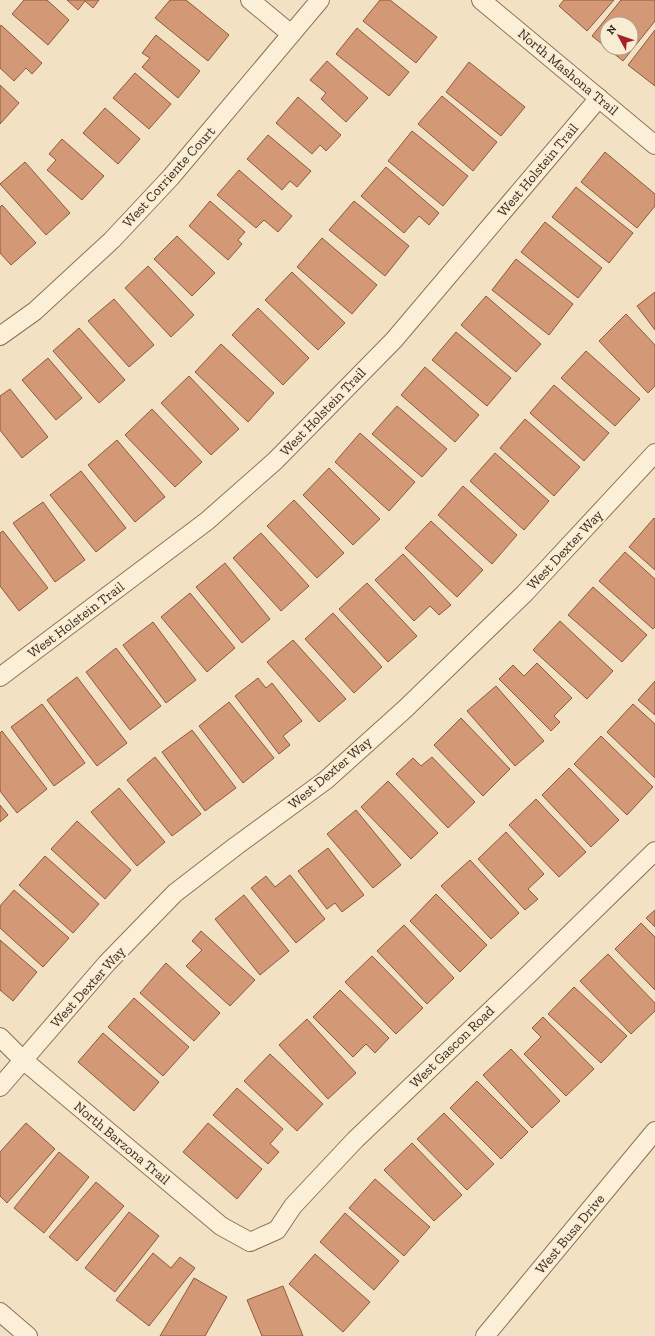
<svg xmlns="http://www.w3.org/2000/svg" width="655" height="1336" font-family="'Zilla Slab',serif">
  <rect width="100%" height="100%" fill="#f2e2c3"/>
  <!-- building -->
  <g fill="#d39875" stroke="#8f593b">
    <path d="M24,0H47L69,20L48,45L12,14Z"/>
    <path d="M67,0H99L93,8L85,1L78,10Z"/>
    <path d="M170,0H186L229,35L208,61L155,18Z"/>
    <path d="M380,0H390L437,37L416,63L363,21Z"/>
    <path d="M564,0H614L587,31L559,6Z"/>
    <path d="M621,0H655V21L623,61L607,48H631V24H607V48L592,36Z"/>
    <path d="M1,25L42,63L32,74L26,68L14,81L0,68V27Z"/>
    <path d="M357,28L409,72L389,96L336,54Z"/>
    <path d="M655,30V86L628,65Z"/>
    <path d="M156,35L200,71L178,98L142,67L150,58L142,53Z"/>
    <path d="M327,61L368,98L346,122L321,99L326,93L310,80Z"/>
    <path d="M469,62L525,107L501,136L446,92Z"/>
    <path d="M135,73L171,104L149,129L113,98Z"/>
    <path d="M0,85L19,103L0,124Z"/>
    <path d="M442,96L497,142L473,171L418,124Z"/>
    <path d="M298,97L341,135L326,151L320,145L312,154L276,123Z"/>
    <path d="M105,108L140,139L118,164L83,133Z"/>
    <path d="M412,131L468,176L443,206L388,161Z"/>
    <path d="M268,135L311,171L297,187L290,181L282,190L247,159Z"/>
    <path d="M62,139L104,176L82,200L47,170L56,160L49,154Z"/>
    <path d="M605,152L655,194V206L637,228L581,182Z"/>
    <path d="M25,162L70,213L46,235L0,184Z"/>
    <path d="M386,167L439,213L429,225L419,216L404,233L361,196Z"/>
    <path d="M239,170L292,216L278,232L264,220L256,228L217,195Z"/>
    <path d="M576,187L633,233L609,263L552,217Z"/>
    <path d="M210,201L245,232L238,240L242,244L228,260L189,226Z"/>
    <path d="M354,201L409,246L385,276L329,230Z"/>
    <path d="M2,205L36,243L11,265L0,253V207Z"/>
    <path d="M545,222L602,268L578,298L521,252Z"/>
    <path d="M177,236L215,273L192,296L154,259Z"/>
    <path d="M322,238L377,285L352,314L297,267Z"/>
    <path d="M516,259L573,304L549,335L492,290Z"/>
    <path d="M148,266L194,315L171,337L125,288Z"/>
    <path d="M292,272L345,323L318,350L265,300Z"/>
    <path d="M655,292V330L637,306Z"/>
    <path d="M486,296L541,344L516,372L461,325Z"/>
    <path d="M114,299L154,345L129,367L88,321Z"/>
    <path d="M258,308L309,358L283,385L232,335Z"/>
    <path d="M626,314L655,345V386L648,393L599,341Z"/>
    <path d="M79,328L125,380L99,403L53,351Z"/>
    <path d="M456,332L511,378L487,406L432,360Z"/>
    <path d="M221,344L274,393L248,422L195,372Z"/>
    <path d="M586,351L640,399L615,426L561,378Z"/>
    <path d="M48,358L82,398L56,420L22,380Z"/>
    <path d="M425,367L479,415L455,442L401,395Z"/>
    <path d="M189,376L239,429L211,455L161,403Z"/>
    <path d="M554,385L609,433L584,461L530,413Z"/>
    <path d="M10,389L48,437L22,458L0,430V396Z"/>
    <path d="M397,406L447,449L422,477L372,434Z"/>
    <path d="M152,409L202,462L175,487L125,435Z"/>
    <path d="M525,419L580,467L554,496L500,448Z"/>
    <path d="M360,433L415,482L389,511L335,462Z"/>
    <path d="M117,440L165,497L135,522L88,465Z"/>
    <path d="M495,453L549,501L524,530L470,481Z"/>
    <path d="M329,468L380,519L353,545L303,495Z"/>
    <path d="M81,471L126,528L96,552L50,495Z"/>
    <path d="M463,486L517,535L492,564L438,515Z"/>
    <path d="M294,500L344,553L317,578L267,526Z"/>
    <path d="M43,502L85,560L55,582L13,523Z"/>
    <path d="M654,518L655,519V570L629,547Z"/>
    <path d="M431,521L483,570L457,597L405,548Z"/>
    <path d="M3,531L48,588L19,611L0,586V533Z"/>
    <path d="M261,533L309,586L281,611L233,558Z"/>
    <path d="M625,552L655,579V627L653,629L599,581Z"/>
    <path d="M403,554L451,605L439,615L430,606L414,621L375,580Z"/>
    <path d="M225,563L270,619L242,643L196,587Z"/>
    <path d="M367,583L417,636L388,662L339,609Z"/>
    <path d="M593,587L647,635L622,662L568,615Z"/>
    <path d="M190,593L235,648L207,672L161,617Z"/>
    <path d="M333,613L382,667L354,693L305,639Z"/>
    <path d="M560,621L613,671L587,699L533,650Z"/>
    <path d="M153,622L196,680L166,703L123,645Z"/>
    <path d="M293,640L346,699L319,722L267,662Z"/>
    <path d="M116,648L161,706L130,730L86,672Z"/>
    <path d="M537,663L572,698L554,716L560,722L551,731L499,679L513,665L524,676Z"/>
    <path d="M77,677L127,743L97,766L47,700Z"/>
    <path d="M258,678L266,688L272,683L302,721L283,736L290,745L279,754L235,696Z"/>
    <path d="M655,681V715L638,700Z"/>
    <path d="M496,686L544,741L515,766L467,711Z"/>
    <path d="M229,702L274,758L243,783L199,726Z"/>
    <path d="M42,704L85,763L54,786L11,727Z"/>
    <path d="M633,704L655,724V778L607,732Z"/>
    <path d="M461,718L510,769L483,796L434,745Z"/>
    <path d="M192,730L236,788L205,811L162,752Z"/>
    <path d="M2,731L47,789L17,813L0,791V733Z"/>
    <path d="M601,736L653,787L627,815L574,764Z"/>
    <path d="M155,757L201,814L172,836L127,780Z"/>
    <path d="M432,757L475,802L448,828L396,774L413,758L421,766Z"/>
    <path d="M569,768L619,820L591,847L542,795Z"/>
    <path d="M388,781L438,833L411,859L361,807Z"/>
    <path d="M119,788L165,842L137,866L91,812Z"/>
    <path d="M536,799L586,852L559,877L509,825Z"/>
    <path d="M0,805L8,815L0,822Z"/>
    <path d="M356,810L401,865L373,888L327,834Z"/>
    <path d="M77,821L131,870L105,899L51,849Z"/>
    <path d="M506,832L544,874L528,889L538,899L525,910L478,859Z"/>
    <path d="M328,848L364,895L342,912L335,903L327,909L298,871Z"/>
    <path d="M45,856L99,904L73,933L19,885Z"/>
    <path d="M470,860L519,913L491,939L441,886Z"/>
    <path d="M290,875L325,919L296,943L251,888L266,876L275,887Z"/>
    <path d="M14,890L69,938L43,967L0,928V906Z"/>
    <path d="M436,894L487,945L460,972L410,921Z"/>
    <path d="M244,895L289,951L260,975L215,919Z"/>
    <path d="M655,910V927L646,918Z"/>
    <path d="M641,923L655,937V990L615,949Z"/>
    <path d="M404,925L454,978L427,1004L377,951Z"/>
    <path d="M201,931L255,980L230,1006L186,966L202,950L192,941Z"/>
    <path d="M0,940L37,972L13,1001L0,990Z"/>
    <path d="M608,954L655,1003V1011L631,1034L580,981Z"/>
    <path d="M372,956L423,1008L396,1034L345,982Z"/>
    <path d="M166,963L220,1013L194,1041L140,993Z"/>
    <path d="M574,987L627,1036L601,1063L548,1014Z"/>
    <path d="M340,990L389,1038L375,1053L366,1044L353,1057L313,1017Z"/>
    <path d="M134,998L189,1047L163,1076L108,1027Z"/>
    <path d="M543,1017L594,1069L566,1096L524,1054L541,1037L532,1028Z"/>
    <path d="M307,1019L356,1073L328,1099L279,1045Z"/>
    <path d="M103,1033L159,1082L134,1111L78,1062Z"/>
    <path d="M511,1049L560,1101L532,1128L483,1075Z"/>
    <path d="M270,1054L323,1104L297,1131L244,1081Z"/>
    <path d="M477,1081L528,1132L501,1159L450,1108Z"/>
    <path d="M237,1088L283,1129L270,1144L279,1152L268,1164L213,1115Z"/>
    <path d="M444,1113L494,1164L467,1190L417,1139Z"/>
    <path d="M26,1123L55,1149L7,1203L0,1196V1152Z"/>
    <path d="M208,1123L262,1169L237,1199L183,1152Z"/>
    <path d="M412,1143L462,1195L434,1221L384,1170Z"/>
    <path d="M59,1152L89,1177L44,1233L14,1208Z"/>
    <path d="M375,1179L430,1227L404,1256L349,1208Z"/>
    <path d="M96,1182L124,1206L77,1261L49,1237Z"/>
    <path d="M129,1212L159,1236L115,1292L85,1268Z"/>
    <path d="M345,1213L399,1261L374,1290L320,1242Z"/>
    <path d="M153,1253L171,1268L180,1257L195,1268L149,1326L116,1300Z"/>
    <path d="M315,1254L370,1302L343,1332L289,1284Z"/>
    <path d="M194,1278L227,1297L205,1336H160Z"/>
    <path d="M283,1286L303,1336H262L247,1300Z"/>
  </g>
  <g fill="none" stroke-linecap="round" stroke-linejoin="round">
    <defs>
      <g id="street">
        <path d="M250,0L291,34"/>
        <path d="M481,0L655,145"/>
        <path d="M0,336L35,311L112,240L171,177L320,0"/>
        <path d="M0,677L207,521L275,461L394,340L599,98"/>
        <path d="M0,1037L22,1059L221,1226L250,1242L277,1230L293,1206L355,1140L529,974L655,851"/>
        <path d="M0,1087L107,963L175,893L236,846L326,780L405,709L524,594L655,453"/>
        <path d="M0,1312L28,1336"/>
        <path d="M485,1336L655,1131"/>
      </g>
    </defs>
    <!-- street casing -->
    <use href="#street" stroke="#8e7258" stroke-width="20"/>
    <!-- street -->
    <use href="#street" stroke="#fcefd7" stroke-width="18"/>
  </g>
  <g text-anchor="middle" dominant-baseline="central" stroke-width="4" stroke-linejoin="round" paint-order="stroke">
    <!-- street labels -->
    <g font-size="14" fill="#3d2b1d" stroke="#f8ecd3">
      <text transform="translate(568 72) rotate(40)">North Mashona Trail</text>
      <text transform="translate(538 170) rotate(-50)">West Holstein Trail</text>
      <text transform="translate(169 177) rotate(-48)">West Corriente Court</text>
      <text transform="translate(323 412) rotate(-46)">West Holstein Trail</text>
      <text transform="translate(565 550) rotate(-47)">West Dexter Way</text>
      <text transform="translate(76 620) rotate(-37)">West Holstein Trail</text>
      <text transform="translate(330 773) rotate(-40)">West Dexter Way</text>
      <text transform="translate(88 987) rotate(-48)">West Dexter Way</text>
      <text transform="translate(452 1047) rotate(-44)">West Gascon Road</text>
      <text transform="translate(122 1143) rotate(40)">North Barzona Trail</text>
      <text transform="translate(570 1234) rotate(-50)">West Busa Drive</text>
    </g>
  </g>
  <!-- north arrow -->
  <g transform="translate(619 36) rotate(310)"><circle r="19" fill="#f8ecd3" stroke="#ad9f8a"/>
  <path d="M0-3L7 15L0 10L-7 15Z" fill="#a22228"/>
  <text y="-6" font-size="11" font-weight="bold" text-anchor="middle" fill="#3d2b1d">N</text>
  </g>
</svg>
